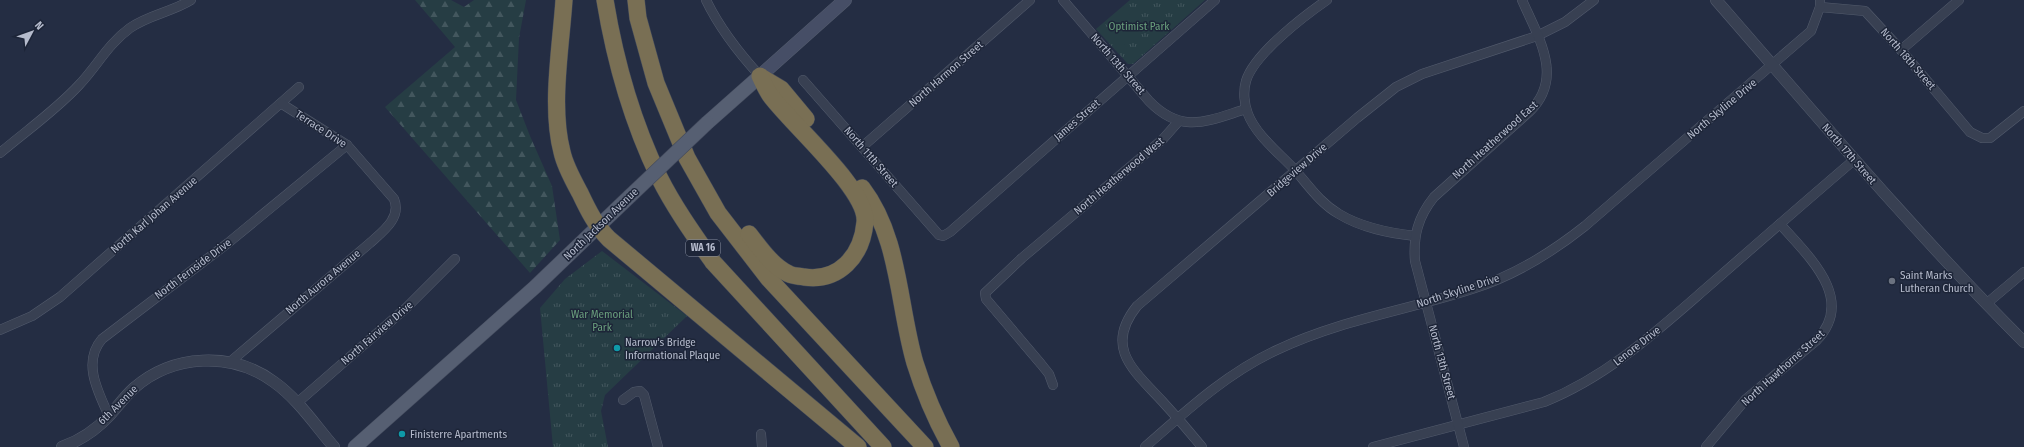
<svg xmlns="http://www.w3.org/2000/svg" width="2024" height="447" font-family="'Fira Sans Condensed',sans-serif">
  <defs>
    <pattern id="grass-tufts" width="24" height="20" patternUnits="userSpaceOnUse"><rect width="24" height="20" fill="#263d44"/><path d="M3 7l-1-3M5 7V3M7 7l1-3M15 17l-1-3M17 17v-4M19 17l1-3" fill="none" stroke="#43575e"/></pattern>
    <pattern id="forest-firs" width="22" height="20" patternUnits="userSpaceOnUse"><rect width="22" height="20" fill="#263d44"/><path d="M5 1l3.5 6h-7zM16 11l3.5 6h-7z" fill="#43575e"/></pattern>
  </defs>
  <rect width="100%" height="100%" fill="#242d43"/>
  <!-- grass -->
  <g fill="url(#grass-tufts)">
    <path d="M1130,0H1205L1133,64H1128L1096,29Z"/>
    <path d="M602,251L687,316L605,395L601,411L608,447H553L540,308L565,279Z"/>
  </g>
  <!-- forest -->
  <path fill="url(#forest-firs)" d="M415,0H451L464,7L474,0H526L519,38L516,100L530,136L552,186L560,240L530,273L385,107L455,47Z"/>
  <!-- pitch -->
  <path fill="#263d44" d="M1123,7L1142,29L1125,45L1105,23Z"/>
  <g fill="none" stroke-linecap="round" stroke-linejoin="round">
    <defs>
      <g id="minor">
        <path d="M706,0C720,29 738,52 760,76"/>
        <path d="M1063,0L1149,101C1182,135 1207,121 1246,109"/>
        <path d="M1327,0C1304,16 1254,54 1246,81C1243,91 1244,104 1248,114C1256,135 1279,153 1294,169C1309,186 1320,203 1339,214C1362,228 1389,233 1415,236"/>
        <path d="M1820,7L1865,11L1901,50L1970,132L1982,138H1990L2024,111"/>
        <path d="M1901,50L1959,0"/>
        <path d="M803,80L939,235L943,236L950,232L1215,0"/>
        <path d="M862,147L1030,0"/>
        <path d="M0,153C26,131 56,110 79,85C97,66 108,44 130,28C148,15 172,12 191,0"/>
        <path d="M1986,304L2024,272"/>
        <path d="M0,330L32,316L60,297L299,87"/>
        <path d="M230,362L370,243C382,232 402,218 394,199L347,145L282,104"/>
        <path d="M1053,385L1049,374L1041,364L986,299L985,293L1022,258L1163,139L1178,122"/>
        <path d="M623,400L634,392L640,391L644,395L658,447"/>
        <path d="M297,403L406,308L455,259"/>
        <path d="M109,416C98,392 82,362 102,339L228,243L347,145"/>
        <path d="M761,434L762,447"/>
        <path d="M1145,447C1187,410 1228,372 1279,349C1340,320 1408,310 1472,289C1514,276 1551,253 1585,226L1811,31L1820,7V0"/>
        <path d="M1202,447C1189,431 1176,416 1162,401C1133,370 1104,347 1137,306L1357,118L1396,87L1422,74L1537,36L1565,22L1594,0"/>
        <path d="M1373,447L1544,402C1609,376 1659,329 1711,284C1759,242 1806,201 1854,160"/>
        <path d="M1464,447L1415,261C1413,236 1418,217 1434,197L1529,112C1565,78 1538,37 1522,0"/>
        <path d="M1706,447L1746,399L1816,341C1857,299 1808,256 1780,224"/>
      </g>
      <g id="tertiary">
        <path d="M1716,0C1817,116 1915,233 2024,342"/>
        <path d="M62,447C79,441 97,429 110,415C118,406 125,396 134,388C173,354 232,351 274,382C298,399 315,425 334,447"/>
      </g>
      <path id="secondary" d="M760,76L845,0"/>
      <g id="primary">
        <path d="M707,123L760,76"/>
        <path d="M355,447L535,287L630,196"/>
      </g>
      <g id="motorway">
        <path d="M564,0C561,46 550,107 562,152C565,166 573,180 580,193C588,210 596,226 609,239L858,447"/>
        <path d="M605,0C615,61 632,121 659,177C674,207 694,235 713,262L883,447"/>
        <path d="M636,0L638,18L656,83L687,158L718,213L769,279L925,447"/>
        <path d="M761,77L781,89L806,119"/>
        <path d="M862,188C900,238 898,305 915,363C924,392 936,420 951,447"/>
        <path d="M749,234C760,248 772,266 789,274C793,276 799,276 804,277C839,282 862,256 865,222C868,190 790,123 770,95C766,89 763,82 760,76"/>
      </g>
    </defs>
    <!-- minor casing -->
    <use href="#minor" stroke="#535b6d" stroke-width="10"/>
    <!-- tertiary casing -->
    <use href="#tertiary" stroke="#535b6d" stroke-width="12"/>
    <!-- secondary casing -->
    <use href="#secondary" stroke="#535b6d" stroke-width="14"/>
    <!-- primary casing -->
    <use href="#primary" stroke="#42495c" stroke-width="15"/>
    <!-- motorway casing -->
    <use href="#motorway" stroke="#40485a" stroke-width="18"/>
    <!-- minor -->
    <use href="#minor" stroke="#384052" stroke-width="9"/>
    <!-- tertiary -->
    <use href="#tertiary" stroke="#384052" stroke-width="11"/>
    <!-- secondary -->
    <use href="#secondary" stroke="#464e66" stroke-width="13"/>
    <!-- primary -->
    <use href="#primary" stroke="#565f72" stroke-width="14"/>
    <!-- motorway -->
    <use href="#motorway" stroke="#796f54" stroke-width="17"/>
    <defs>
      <path id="primary-bridge" d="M630,196L707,123"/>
    </defs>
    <!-- primary-bridge casing -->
    <use href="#primary-bridge" stroke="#42495c" stroke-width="15" stroke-linecap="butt"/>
    <!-- primary-bridge -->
    <use href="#primary-bridge" stroke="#565f72" stroke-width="14"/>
  </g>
  <!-- markers -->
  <circle fill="#6b7280" stroke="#1d2538" stroke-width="1.5" cx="1892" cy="281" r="4"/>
  <g fill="#0f9aa8" stroke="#1d2538" stroke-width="1.5">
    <circle cx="617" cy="348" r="4"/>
    <circle cx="402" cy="434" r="4"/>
  </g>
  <g text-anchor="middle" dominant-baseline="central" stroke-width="3" stroke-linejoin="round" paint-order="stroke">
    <!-- shield labels -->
    <rect fill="#1d2538" stroke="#878ea0" stroke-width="1" x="686" y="240" width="34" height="16" rx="3"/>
    <g font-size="10" font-weight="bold" fill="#b5bbcc">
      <text x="703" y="248">WA 16</text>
    </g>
    <!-- park labels -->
    <g font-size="11" fill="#6a9f7d" stroke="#1d2538">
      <text x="1139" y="26">Optimist Park</text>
      <text x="602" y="314">War Memorial<tspan x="602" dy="13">Park</tspan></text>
    </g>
    <!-- street labels -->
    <g font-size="11" fill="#b5bbcc" stroke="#1d2538">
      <text transform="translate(1908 59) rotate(49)">North 18th Street</text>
      <text transform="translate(1118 64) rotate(49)">North 13th Street</text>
      <text transform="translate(946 74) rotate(-41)">North Harmon Street</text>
      <text transform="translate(1722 109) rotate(-40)">North Skyline Drive</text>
      <text transform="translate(1077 120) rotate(-41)">James Street</text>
      <text transform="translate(321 129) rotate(33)">Terrace Drive</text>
      <text transform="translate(1495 140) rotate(-42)">North Heatherwood East</text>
      <text transform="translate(1849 154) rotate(49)">North 17th Street</text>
      <text transform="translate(871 157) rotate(49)">North 11th Street</text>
      <text transform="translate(1297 170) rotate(-41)">Bridgeview Drive</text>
      <text transform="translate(1119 176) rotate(-40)">North Heatherwood West</text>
      <text transform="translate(154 215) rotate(-41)">North Karl Johan Avenue</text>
      <text transform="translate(601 224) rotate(-44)">North Jackson Avenue</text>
      <text transform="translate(193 269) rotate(-37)">North Fernside Drive</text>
      <text transform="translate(323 282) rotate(-40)">North Aurora Avenue</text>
      <text transform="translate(1458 291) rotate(-18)">North Skyline Drive</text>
      <text transform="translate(377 333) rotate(-41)">North Fairview Drive</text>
      <text transform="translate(1637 346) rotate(-38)">Lenore Drive</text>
      <text transform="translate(1442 362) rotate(75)">North 13th Street</text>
      <text transform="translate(1783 368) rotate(-42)">North Hawthorne Street</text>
      <text transform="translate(118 405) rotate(-45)">6th Avenue</text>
    </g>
    <!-- poi labels -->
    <g font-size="11" fill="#b5bbcc" stroke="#1d2538" text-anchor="start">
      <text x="1900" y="275">Saint Marks<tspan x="1900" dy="13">Lutheran Church</tspan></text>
      <text x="625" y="342">Narrow's Bridge<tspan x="625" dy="13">Informational Plaque</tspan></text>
      <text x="410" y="434">Finisterre Apartments</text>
    </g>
  </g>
  <!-- north arrow -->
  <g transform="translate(32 32) rotate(49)" stroke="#1d2538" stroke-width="3" paint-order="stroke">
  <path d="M0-3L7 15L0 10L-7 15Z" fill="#b5bbcc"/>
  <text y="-6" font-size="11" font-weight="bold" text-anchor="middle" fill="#b5bbcc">N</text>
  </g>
</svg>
